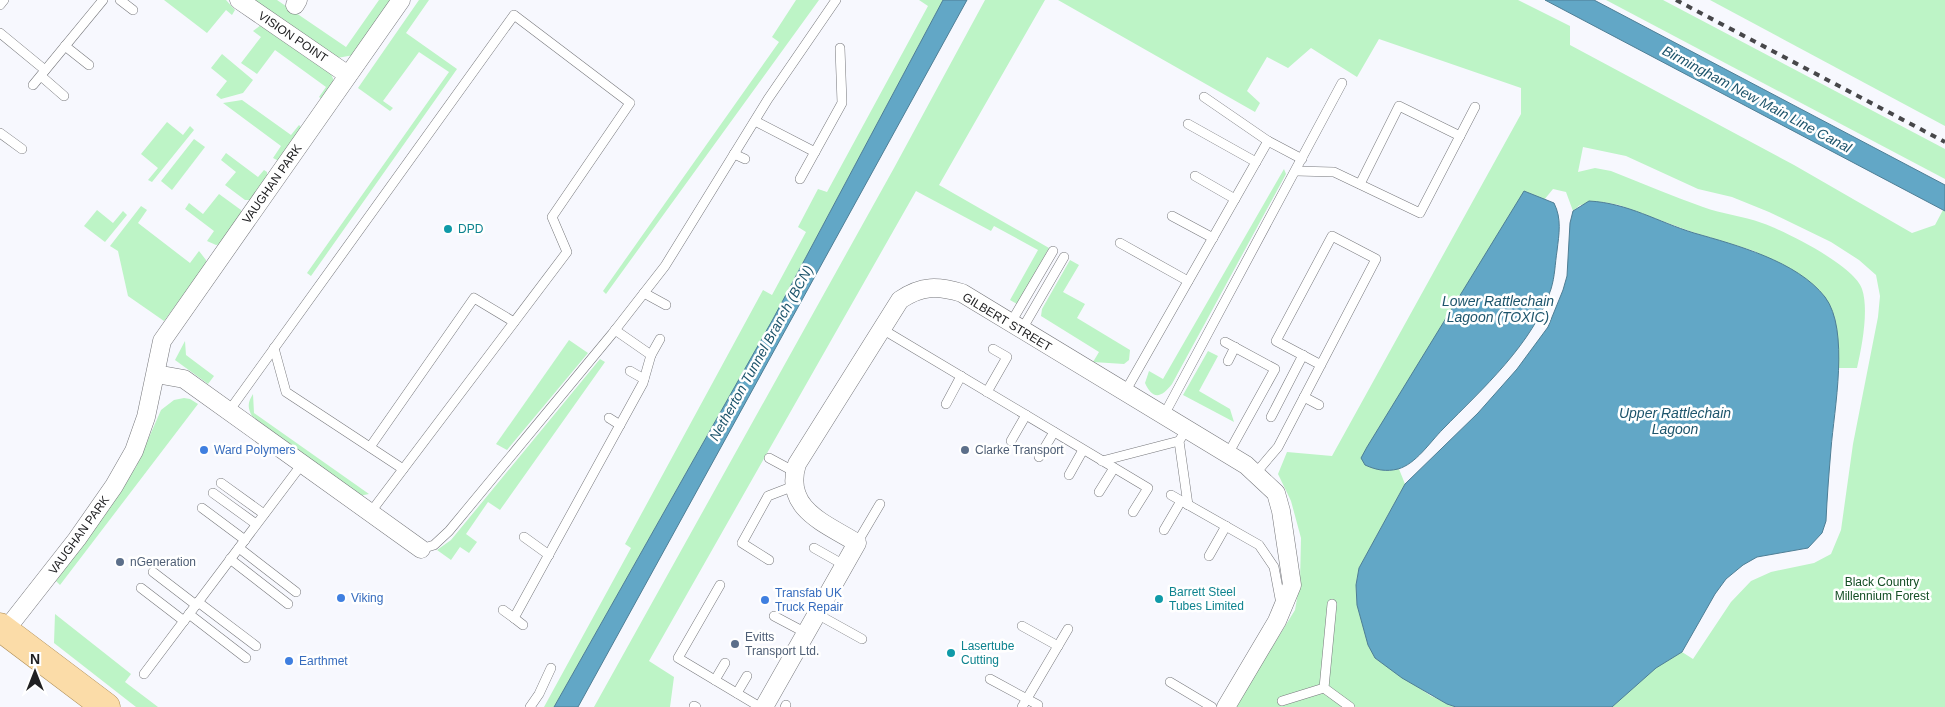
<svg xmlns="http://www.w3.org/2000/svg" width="1945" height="707" font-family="Helvetica,sans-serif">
  <rect width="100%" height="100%" fill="#f7f8fe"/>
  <!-- green -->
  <g fill="#bdf4c6">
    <path d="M164,0H226L235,10L232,15L226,10L207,33Z"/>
    <path d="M250,0H277L346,47L379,0H394L354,55L337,58Z"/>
    <path d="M419,0H429L406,33L457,69L311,276L307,273L449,72L419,52L383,101L393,108L390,111L358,88Z"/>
    <path d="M796,0H819L606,294L603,291L779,42L772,37Z"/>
    <path d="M919,0H943L773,319L554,707H544L631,548L625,544L763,290L772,295L806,232L798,227L818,189L827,192L928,6Z"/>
    <path d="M985,0H1045L939,185L1049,248L1017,304L1010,300L1038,250L994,226L991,231L916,191L649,661L674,677L670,707H594L894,168Z"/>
    <path d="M1058,0H1518L1570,26V45L1794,165L1912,233L1935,225L1943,210L1945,211V707H1612L1656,667L1682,652L1693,659L1731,602L1751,581L1771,572L1814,563L1831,554L1841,530L1853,444L1878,317L1880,296L1876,275L1859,260L1831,242L1769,212L1732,197L1698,189L1626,156L1583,147L1578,172L1595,168L1611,171C1642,183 1672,196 1703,207C1722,214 1743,216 1762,223C1785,231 1855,266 1862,289C1869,309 1862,347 1857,368H1837L1835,319L1830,306L1819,290L1801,277L1754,251L1692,232L1619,205L1602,202L1580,205L1573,211L1566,192L1553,189L1544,200L1524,191L1384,471L1399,469L1405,484L1359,568L1356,585L1357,605L1375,658L1431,696L1456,707H1235L1295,610L1300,582L1301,538L1291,501L1278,474L1287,452L1332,456L1521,114V88L1379,39L1357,77L1311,48L1288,68L1267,57L1247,91L1260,103L1255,112Z"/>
    <path d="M1606,0H1663L1945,149V179Z"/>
    <path d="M1710,0H1945V126Z"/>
    <path d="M261,25L330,71L334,81L325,101L319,97L326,87L275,50L257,74L241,63L261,37L253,31Z"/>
    <path d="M222,54L253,80L243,93L221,99L216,95L227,81L211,68Z"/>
    <path d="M242,100L291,135L299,125L304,130L279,161L273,158L281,146L223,103Z"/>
    <path d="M167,122L183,135L190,126L194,130L152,182L148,180L158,168L141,154Z"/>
    <path d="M194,139L205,147L172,190L161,181Z"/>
    <path d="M226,153L258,177L264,170L267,172V177L250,200H245L225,185L236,172L221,160Z"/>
    <path d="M1284,169L1286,174L1172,384C1162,397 1153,401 1145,383L1149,371L1163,379Z"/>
    <path d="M219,194L241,210L242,215L221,244L216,245L207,241L214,231L185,209L189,203L203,214Z"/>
    <path d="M141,206L147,210L138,223L190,263L199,251L206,260V264L164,321L128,296L118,251L110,246Z"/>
    <path d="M97,210L113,223L123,211L127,215L105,242L84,226Z"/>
    <path d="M1070,260L1079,265L1063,292L1085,304L1077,318L1130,350L1129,360L1124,364L1093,362L1099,352L1041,316L1042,309Z"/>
    <path d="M569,340L588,353L507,450L496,444Z"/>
    <path d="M185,341L186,355L214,376L208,384L175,360Z"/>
    <path d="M1208,351L1218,356L1199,391L1230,409L1234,422L1183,395Z"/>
    <path d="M600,359L605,362L500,510L488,502L466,534L477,542L469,553L460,547L451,560L437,550L451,540Z"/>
    <path d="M253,394L254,413L369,494L359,496L252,416C247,407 248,402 253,394Z"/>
    <path d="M184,398L190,399L198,404L60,585L56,581L136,467L161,410L174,400Z"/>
    <path d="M55,614L131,674L125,682L158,707H136L54,643Z"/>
  </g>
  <!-- water -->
  <g fill="#62a7c6" stroke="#4e7e95">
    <path d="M943,0H967L578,707H554L773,319Z"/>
    <path d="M1545,0H1594L1945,185V211Z"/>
    <path d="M1524,191L1554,203C1562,219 1559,234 1557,251C1555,264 1555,276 1551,289C1533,344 1482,389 1443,429C1430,442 1416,464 1398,469C1386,472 1376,470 1365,465L1361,458L1367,447Z"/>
    <path d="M1589,201C1628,203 1658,222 1694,233C1736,245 1797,261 1825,297C1850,330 1834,410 1831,449C1829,473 1827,497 1826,521L1822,533L1808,548L1757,557L1743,565L1726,579L1715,594L1682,652L1656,668L1612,707H1456L1447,704L1402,678L1375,658L1368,645L1357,605L1356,585L1359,568L1405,484L1478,413L1517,369L1548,327L1563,290L1567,276L1570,223L1573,211Z"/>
  </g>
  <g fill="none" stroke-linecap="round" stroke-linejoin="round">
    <defs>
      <g id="lane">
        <path d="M120,0L133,10"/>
        <path d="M0,5L4,0"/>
        <path d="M0,33L45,70"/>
        <path d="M65,46L89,65"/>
        <path d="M41,76L64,96"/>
        <path d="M33,85L103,0"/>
        <path d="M1204,97L1268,141"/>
        <path d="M755,121L815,152"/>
        <path d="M1188,124L1256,162"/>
        <path d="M0,133L22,149"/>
        <path d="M734,154L745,159"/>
        <path d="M1296,171L1334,172L1420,213L1475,107"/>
        <path d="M1195,176L1235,199"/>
        <path d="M800,179L842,103L840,48"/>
        <path d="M1360,184L1399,106L1460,136"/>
        <path d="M1172,216L1213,238"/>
        <path d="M1120,243L1188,281"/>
        <path d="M644,293L666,305"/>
        <path d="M1010,324L1053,251"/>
        <path d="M882,329L1148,488L1133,512"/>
        <path d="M1021,331L1064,257"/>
        <path d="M1225,342L1275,369L1228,454"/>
        <path d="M274,348L286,392L403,469"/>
        <path d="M651,355L660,339"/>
        <path d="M1228,361L1235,347"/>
        <path d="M630,371L644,379"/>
        <path d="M987,392L1007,357L993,349"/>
        <path d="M1125,392L1268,141L1302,159"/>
        <path d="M1304,397L1319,405"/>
        <path d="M946,404L961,376"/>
        <path d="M229,411L514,15L630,103L552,217L567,252L370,513"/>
        <path d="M1164,415L1342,83"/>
        <path d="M1271,417L1303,355"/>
        <path d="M609,418L620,425"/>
        <path d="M1187,429L1179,441L1188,505"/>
        <path d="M1011,441L1026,415"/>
        <path d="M370,447L474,298L514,322"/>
        <path d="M1039,457L1054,432"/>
        <path d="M769,458L795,472"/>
        <path d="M1102,461L1179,441"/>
        <path d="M1255,474L1278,447L1376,259L1332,236L1276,341L1321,365"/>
        <path d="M1069,475L1083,450"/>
        <path d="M221,483L264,514"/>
        <path d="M1099,492L1114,468"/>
        <path d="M213,493L256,524"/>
        <path d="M1171,495L1259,545L1274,567L1281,604"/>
        <path d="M202,508L245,540"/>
        <path d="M1164,530L1181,501"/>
        <path d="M524,537L549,555"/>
        <path d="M857,543L880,504"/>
        <path d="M239,548L296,592"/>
        <path d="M814,548L844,565"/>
        <path d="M421,549L434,545L449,531L612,334L665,266L768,99L836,0"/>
        <path d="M1209,556L1226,526"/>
        <path d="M230,559L288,604"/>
        <path d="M769,560L742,543L768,496L794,486"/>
        <path d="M153,572L196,605"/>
        <path d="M720,585L678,658L760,707"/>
        <path d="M141,588L184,621"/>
        <path d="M198,602L256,646"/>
        <path d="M1332,604L1324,688L1350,707"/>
        <path d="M503,610L514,618"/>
        <path d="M189,614L246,658"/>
        <path d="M817,614L862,639"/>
        <path d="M774,616L806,633"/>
        <path d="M523,625L514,618L643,383L651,355L615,330"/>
        <path d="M1022,626L1058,646"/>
        <path d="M144,674L302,464"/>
        <path d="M990,679L1038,705"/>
        <path d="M715,680L725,663"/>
        <path d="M1170,682L1212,707"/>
        <path d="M737,693L747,676"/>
        <path d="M1282,701L1324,688"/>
        <path d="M694,706L696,707"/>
        <path d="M530,707L539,694L551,668"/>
        <path d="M785,707L786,705"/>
        <path d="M1022,707L1068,629"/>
      </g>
      <g id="street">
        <path d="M239,0L348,75"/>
        <path d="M295,5L298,0"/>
        <path d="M156,374L184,379L421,549"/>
        <path d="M5,631L77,539L114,486L134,451L146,417L162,341L401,0"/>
        <path d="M764,707L857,543C825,523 783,509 797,464L900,300C922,285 938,286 962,293L1246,465L1276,493L1281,511L1292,585L1277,621L1226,707"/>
      </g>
      <path id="primary" d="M0,627L106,707"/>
    </defs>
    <!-- lane casing -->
    <use href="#lane" stroke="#77787c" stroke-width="10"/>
    <!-- street casing -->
    <use href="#street" stroke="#77787c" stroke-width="19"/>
    <!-- primary casing -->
    <use href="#primary" stroke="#ac8b53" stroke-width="29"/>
    <!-- lane -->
    <use href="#lane" stroke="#fff" stroke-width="9"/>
    <!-- street -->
    <use href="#street" stroke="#fff" stroke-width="18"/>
    <!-- primary -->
    <use href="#primary" stroke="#fbdca8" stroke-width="28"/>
    <!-- rail -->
    <path stroke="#47474a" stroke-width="4" stroke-dasharray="6 6" stroke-linecap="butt" d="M1676,0L1945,142"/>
  </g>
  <!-- markers -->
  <g fill="#0f9aa8" stroke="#fff" stroke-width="2">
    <circle cx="448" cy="229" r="5"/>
    <circle cx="1159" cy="599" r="5"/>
    <circle cx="951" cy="653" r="5"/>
  </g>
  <g fill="#3f7fe0" stroke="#fff" stroke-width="2">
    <circle cx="204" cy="450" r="5"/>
    <circle cx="341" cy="598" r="5"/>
    <circle cx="765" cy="600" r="5"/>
    <circle cx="289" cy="661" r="5"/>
  </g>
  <g fill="#5c6f8a" stroke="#fff" stroke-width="2">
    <circle cx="965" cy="450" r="5"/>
    <circle cx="120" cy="562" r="5"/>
    <circle cx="735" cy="644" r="5"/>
  </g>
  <g text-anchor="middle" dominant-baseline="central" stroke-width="5" stroke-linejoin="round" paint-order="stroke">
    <!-- street labels -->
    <g font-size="12" fill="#202022" stroke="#fff">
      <text transform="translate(293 37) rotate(34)">VISION POINT</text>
      <text transform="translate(272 184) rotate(-55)">VAUGHAN PARK</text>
      <text transform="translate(1007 322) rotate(31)">GILBERT STREET</text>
      <text transform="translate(79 535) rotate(-54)">VAUGHAN PARK</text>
    </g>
    <!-- culture labels -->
    <g font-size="12" fill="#0d838f" stroke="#fff" text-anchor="start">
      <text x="458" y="229">DPD</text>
      <text x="1169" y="592">Barrett Steel<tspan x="1169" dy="14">Tubes Limited</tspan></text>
      <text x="961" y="646">Lasertube<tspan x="961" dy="14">Cutting</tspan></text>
    </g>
    <!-- shop labels -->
    <g font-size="12" fill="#366cbe" stroke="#fff" text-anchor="start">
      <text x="214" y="450">Ward Polymers</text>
      <text x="775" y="593">Transfab UK<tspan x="775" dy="14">Truck Repair</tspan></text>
      <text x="351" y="598">Viking</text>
      <text x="299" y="661">Earthmet</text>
    </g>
    <!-- service labels -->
    <g font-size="12" fill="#4e5e75" stroke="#fff" text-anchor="start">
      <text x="975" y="450">Clarke Transport</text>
      <text x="130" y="562">nGeneration</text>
      <text x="745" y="637">Evitts<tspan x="745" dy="14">Transport Ltd.</tspan></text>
    </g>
    <!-- park labels -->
    <g font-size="12" fill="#144e25" stroke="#fff">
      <text x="1882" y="582">Black Country<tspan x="1882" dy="14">Millennium Forest</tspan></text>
    </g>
    <!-- water labels -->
    <g font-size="14" font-style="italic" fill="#1e556c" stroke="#fff">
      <text transform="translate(1757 99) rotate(28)">Birmingham New Main Line Canal</text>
      <text x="1498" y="301">Lower Rattlechain<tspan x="1498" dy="16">Lagoon (TOXIC)</tspan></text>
      <text transform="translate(761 353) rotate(-61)">Netherton Tunnel Branch (BCN)</text>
      <text x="1675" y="413">Upper Rattlechain<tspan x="1675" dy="16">Lagoon</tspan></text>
    </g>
  </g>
  <!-- north arrow -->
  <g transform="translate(35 672)" stroke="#ffffff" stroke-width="4" paint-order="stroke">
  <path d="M0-4L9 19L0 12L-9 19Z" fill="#202022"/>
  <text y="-8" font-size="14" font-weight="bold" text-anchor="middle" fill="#202022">N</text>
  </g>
</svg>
